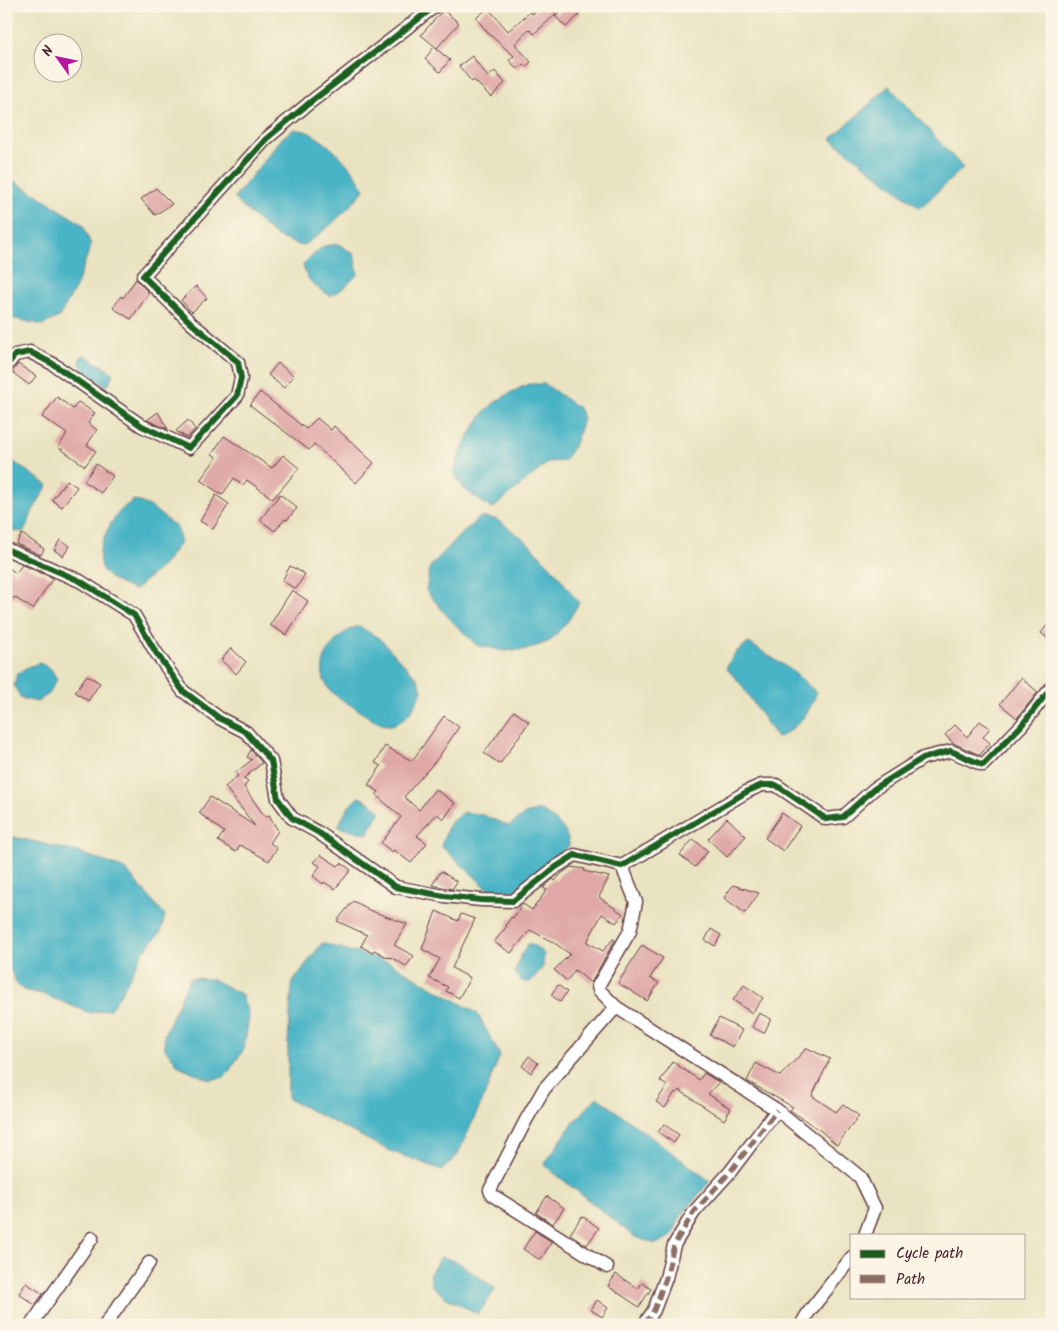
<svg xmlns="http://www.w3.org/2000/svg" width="1058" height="1331" font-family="Kalam,sans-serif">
  <rect width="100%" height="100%" fill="#fcf5e5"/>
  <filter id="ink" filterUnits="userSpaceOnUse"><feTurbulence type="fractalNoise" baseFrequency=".02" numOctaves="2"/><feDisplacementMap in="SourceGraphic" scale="10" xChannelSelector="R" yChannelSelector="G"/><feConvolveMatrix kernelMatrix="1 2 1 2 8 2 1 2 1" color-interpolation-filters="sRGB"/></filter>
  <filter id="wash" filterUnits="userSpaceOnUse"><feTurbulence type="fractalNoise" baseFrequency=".0096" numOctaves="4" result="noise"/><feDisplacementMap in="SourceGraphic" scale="20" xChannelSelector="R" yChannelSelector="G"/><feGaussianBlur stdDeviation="1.12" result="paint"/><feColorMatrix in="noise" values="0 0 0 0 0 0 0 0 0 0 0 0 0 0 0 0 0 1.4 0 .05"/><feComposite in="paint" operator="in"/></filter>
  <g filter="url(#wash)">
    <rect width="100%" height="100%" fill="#eae3c1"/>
    <!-- water -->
    <g fill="#49b4c6" stroke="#4a6a78">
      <path d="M889,86L963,168L920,208L831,139Z"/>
      <path d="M294,129C300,130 308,131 313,135C331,145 357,171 364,190C348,210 324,233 302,246L277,237L237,202L235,197L283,137Z"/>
      <path d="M14,181L44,199L83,225L91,245L76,287L59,317L43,325L6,317V184Z"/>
      <path d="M338,244L354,254L358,274L345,287L331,296C317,288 305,281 303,264L324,246Z"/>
      <path d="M85,355L113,373L108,386L91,378L80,365L81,357Z"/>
      <path d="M529,384H545L580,409L583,419L575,444L564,461L549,462L492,509L464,489L454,473C459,451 476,418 494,403C505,395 517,389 529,384Z"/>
      <path d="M6,457L48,485L32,512L28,525L23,532L13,531L6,524Z"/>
      <path d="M134,500L150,506L178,529L180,543L165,563L135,590C124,586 112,581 105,573C90,557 109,523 121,510C125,506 130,503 134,500Z"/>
      <path d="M480,517L496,519L524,539L554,570L579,603L568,621L550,641L529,649L505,651L476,645L449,618L426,591L430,567L459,536Z"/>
      <path d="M358,626L379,638L418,679L422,690C417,703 407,723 391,725C379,726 369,717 360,711C350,704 336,698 329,689C311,665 334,634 358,626Z"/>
      <path d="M749,643L791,670L816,692C813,710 794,731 777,738L740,683L726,668L736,652Z"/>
      <path d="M40,663L51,669L57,679L49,694L37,702L21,698L14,686L17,674L27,667Z"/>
      <path d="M359,797L372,804L381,812L367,834L338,827C343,815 349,804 359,797Z"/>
      <path d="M540,810C553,819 569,828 569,846L546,867L514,891L488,889L441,846L449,824L463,812L483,815L509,826L525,814Z"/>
      <path d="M6,835L78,852L125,869L165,915L161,932L143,952L123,990L110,1009L90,1013L42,994L23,990L16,982L10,969L6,965Z"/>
      <path d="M322,943L389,962L477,1013L500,1055L483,1099L457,1156L442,1170L388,1150L288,1099V1043L292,983Z"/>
      <path d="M528,944L535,946L544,954L543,967L530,982L521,981L515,972L521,955Z"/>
      <path d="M190,978L212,979L241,994L249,1016L244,1049L225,1077L210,1080L179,1066L165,1049L164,1035Z"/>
      <path d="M597,1097L710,1181L681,1216L672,1236L656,1244L635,1237L544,1165L570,1127Z"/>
      <path d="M441,1257L458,1262L496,1289L478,1314L445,1297L432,1286L430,1274Z"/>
    </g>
    <g id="blocks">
      <!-- building -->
      <g fill="#dfa8a7">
        <path d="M541,6H548L556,14L534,34L529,29L515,44L531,62L526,67L523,64L517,69L509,60L514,56L489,34L476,18L488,8L508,31L530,12L533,14Z"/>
        <path d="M566,6H574L581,13L566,27L555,16Z"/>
        <path d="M443,10L459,23L437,48L421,35Z"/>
        <path d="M434,47L450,60L440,72L425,59Z"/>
        <path d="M472,56L488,77L495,71L505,83L491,97L474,80L472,82L459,66Z"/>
        <path d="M156,188L172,204L155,215L141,199Z"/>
        <path d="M136,279L149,293L131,319L113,308L121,296L123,298Z"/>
        <path d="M196,286L207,298L192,312L181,300Z"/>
        <path d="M278,363L294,376L284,388L268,375Z"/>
        <path d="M18,364L36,376L29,385L12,372Z"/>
        <path d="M260,392L306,429L317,418L331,430L334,426L374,463L356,483L314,444L309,450L250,405Z"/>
        <path d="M57,397L73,409L78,402L95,413L88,423L97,430L87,445L96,451L85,466L58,447L67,434L42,417Z"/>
        <path d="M158,412L168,429L147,420Z"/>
        <path d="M188,420L195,429L187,438L176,431Z"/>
        <path d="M224,436L272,468L283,455L299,468L273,499L247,480L243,485L234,478L222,495L200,480L217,457L212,454Z"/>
        <path d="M96,464L113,476L101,493L84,481Z"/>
        <path d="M67,480L77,487L62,507L52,500Z"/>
        <path d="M280,494L297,508L287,520L285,519L275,531L260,520Z"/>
        <path d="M216,495L229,504L213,529L200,521Z"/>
        <path d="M22,534L44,549L41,555L16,544Z"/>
        <path d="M60,540L70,546L63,556L54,550Z"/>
        <path d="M22,565L53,578L33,609L14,597L6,608V566L16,573Z"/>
        <path d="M290,566L305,574L296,589L282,581Z"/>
        <path d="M292,590L308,601L286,635L270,625Z"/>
        <path d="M1052,619V642L1041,633Z"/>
        <path d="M231,648L246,662L236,674L221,660Z"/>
        <path d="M87,675L100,683L88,701L75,692Z"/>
        <path d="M1021,678L1038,692L1017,718L1000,704Z"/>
        <path d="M514,711L529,722L500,764L484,753Z"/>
        <path d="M444,716L459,727L438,758L404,797L419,810L435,789L455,803L444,819L437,814L417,836L427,843L411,863L394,850L392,852L381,843L401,817L376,795L379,792L368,785L381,766L375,763L385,746L412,761Z"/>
        <path d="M980,721L990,728L983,737L990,743L980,755L953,743L945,735L955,725L967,737Z"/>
        <path d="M251,750L262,763L243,779L248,782L244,787L265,817L269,815L278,831L270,843L277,848L269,861L240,845L236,852L218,841L224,832L199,813L210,797L255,826L225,787L238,776L235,773L252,760L247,757Z"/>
        <path d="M782,813L800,826L783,851L765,838Z"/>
        <path d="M727,818L746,836L727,857L708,839Z"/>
        <path d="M693,839L708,851L695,867L680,855Z"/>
        <path d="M321,855L338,866L341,863L351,870L335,889L324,882L323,884L313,876L320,866L313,862Z"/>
        <path d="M571,867L585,869L584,871L609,877L599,897L623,914L616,923L602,914L587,942L603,951L613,939L615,940L591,983L575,970L567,981L554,970L570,954L553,942L530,930L511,953L494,942L507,926L506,925L511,917L513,918L523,904L532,910L547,890L543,888L553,879L555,881L561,874Z"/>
        <path d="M441,871L457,882L452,889L432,885Z"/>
        <path d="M733,885L759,893L745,913L724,898Z"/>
        <path d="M353,901L367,908L366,909L407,924L394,945L414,956L406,966L390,957L389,958L374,950L372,953L361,946L367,935L337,921Z"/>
        <path d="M436,911L458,921L461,914L475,919L452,968L470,978L459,998L446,991L448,987L429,978L440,959L422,949Z"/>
        <path d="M711,929L721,935L715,946L705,940Z"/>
        <path d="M642,945L663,958L650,978L659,983L647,1001L618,983Z"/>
        <path d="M558,985L567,992L560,1002L551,995Z"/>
        <path d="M744,985L763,998L752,1013L733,1000Z"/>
        <path d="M759,1013L771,1019L764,1033L752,1027Z"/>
        <path d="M719,1018L742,1030L733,1047L710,1035Z"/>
        <path d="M807,1048L830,1059L812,1096L836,1112L843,1104L859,1116L837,1145L821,1131L790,1110L793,1107L747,1081L756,1063L780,1076Z"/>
        <path d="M529,1056L538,1063L531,1073L522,1066Z"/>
        <path d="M673,1062L699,1080L704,1073L719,1082L708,1094L731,1109L724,1120L679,1090L677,1093L675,1092L665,1108L656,1102L667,1086L660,1081Z"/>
        <path d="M664,1124L679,1135L674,1143L658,1132Z"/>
        <path d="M547,1196L564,1208L553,1224L536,1213Z"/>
        <path d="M582,1216L599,1228L587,1245L570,1234Z"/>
        <path d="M535,1231L552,1242L540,1260L523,1249Z"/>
        <path d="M616,1274L638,1289L642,1283L651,1289L639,1307L608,1286Z"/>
        <path d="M26,1283L43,1294L35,1305L19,1294Z"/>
        <path d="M597,1300L608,1308L602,1317L591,1310Z"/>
      </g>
    </g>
  </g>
  <g filter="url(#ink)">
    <use href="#blocks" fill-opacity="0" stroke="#623c42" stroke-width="1"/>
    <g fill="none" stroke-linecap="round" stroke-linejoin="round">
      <defs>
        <g id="minor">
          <path d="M6,366L15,355L30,352L53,364L142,426L189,448L237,396L241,378L238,362L191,323L143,276L266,139L308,104L435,6"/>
          <path d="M6,549L80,581L134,615L155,651L183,691L219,718L246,732L271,761L278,799L292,818L319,833L396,887L444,896L481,900L513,901L556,867L575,855L622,866L748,791L762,785H776L826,819L843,817L874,789L923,758L951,751L983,765L1021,726L1052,687"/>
          <path d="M622,866L636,902L630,931L598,986L599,990L616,1007L777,1110L860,1177L875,1208L865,1235"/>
          <path d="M607,1267L492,1195L490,1190L526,1120L544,1089L616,1007"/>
          <path d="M31,1325L92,1238"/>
          <path d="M105,1325L149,1263"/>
          <path d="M644,1325L654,1310L666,1278L674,1245L694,1212L730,1172L777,1110"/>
          <path d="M801,1325L808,1313L852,1257"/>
        </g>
      </defs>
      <!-- minor casing -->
      <use href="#minor" stroke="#623c42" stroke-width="15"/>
      <!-- minor -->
      <use href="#minor" stroke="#fff" stroke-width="12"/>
      <!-- quiet -->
      <path stroke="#8d6e63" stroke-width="5" stroke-dasharray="10 5" stroke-linecap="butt" d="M644,1325L654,1310L666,1278L674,1245L694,1212L730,1172L777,1110"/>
      <defs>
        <g id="cycleway">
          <path d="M6,366L15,355L30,352L53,364L142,426L189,448L237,396L241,378L238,362L191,323L143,276L266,139L308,104L435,6"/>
          <path d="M6,549L80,581L134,615L155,651L183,691L219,718L246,732L271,761L278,799L292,818L319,833L396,887L444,896L481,900L513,901L556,867L575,855L622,866L748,791L762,785H776L826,819L843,817L874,789L923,758L951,751L983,765L1021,726L1052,687"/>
        </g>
      </defs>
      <!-- cycleway casing -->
      <use href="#cycleway" stroke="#fcf5e5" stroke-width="9"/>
      <!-- cycleway -->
      <use href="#cycleway" stroke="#1b5e20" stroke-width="6"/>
    </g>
  </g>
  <!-- margin -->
  <rect width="1058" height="1331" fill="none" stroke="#fcf5e5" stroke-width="25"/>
  <!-- legend -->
  <rect x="850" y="1234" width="175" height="65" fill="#fcf5e5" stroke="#b59f9b"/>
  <rect x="860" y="1250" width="25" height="8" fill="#1b5e20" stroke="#b59f9b"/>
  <text x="896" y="1258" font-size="15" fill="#4a1f2b">Cycle path</text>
  <rect x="860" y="1275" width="25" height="8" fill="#8d6e63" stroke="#b59f9b"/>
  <text x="896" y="1284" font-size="15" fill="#4a1f2b">Path</text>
  <!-- north arrow -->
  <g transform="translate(58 58) rotate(303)"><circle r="24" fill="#fcf5e5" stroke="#b59f9b"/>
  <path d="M0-4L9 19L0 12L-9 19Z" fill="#b5179e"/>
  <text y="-8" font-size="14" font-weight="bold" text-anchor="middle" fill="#4a1f2b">N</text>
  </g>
</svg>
